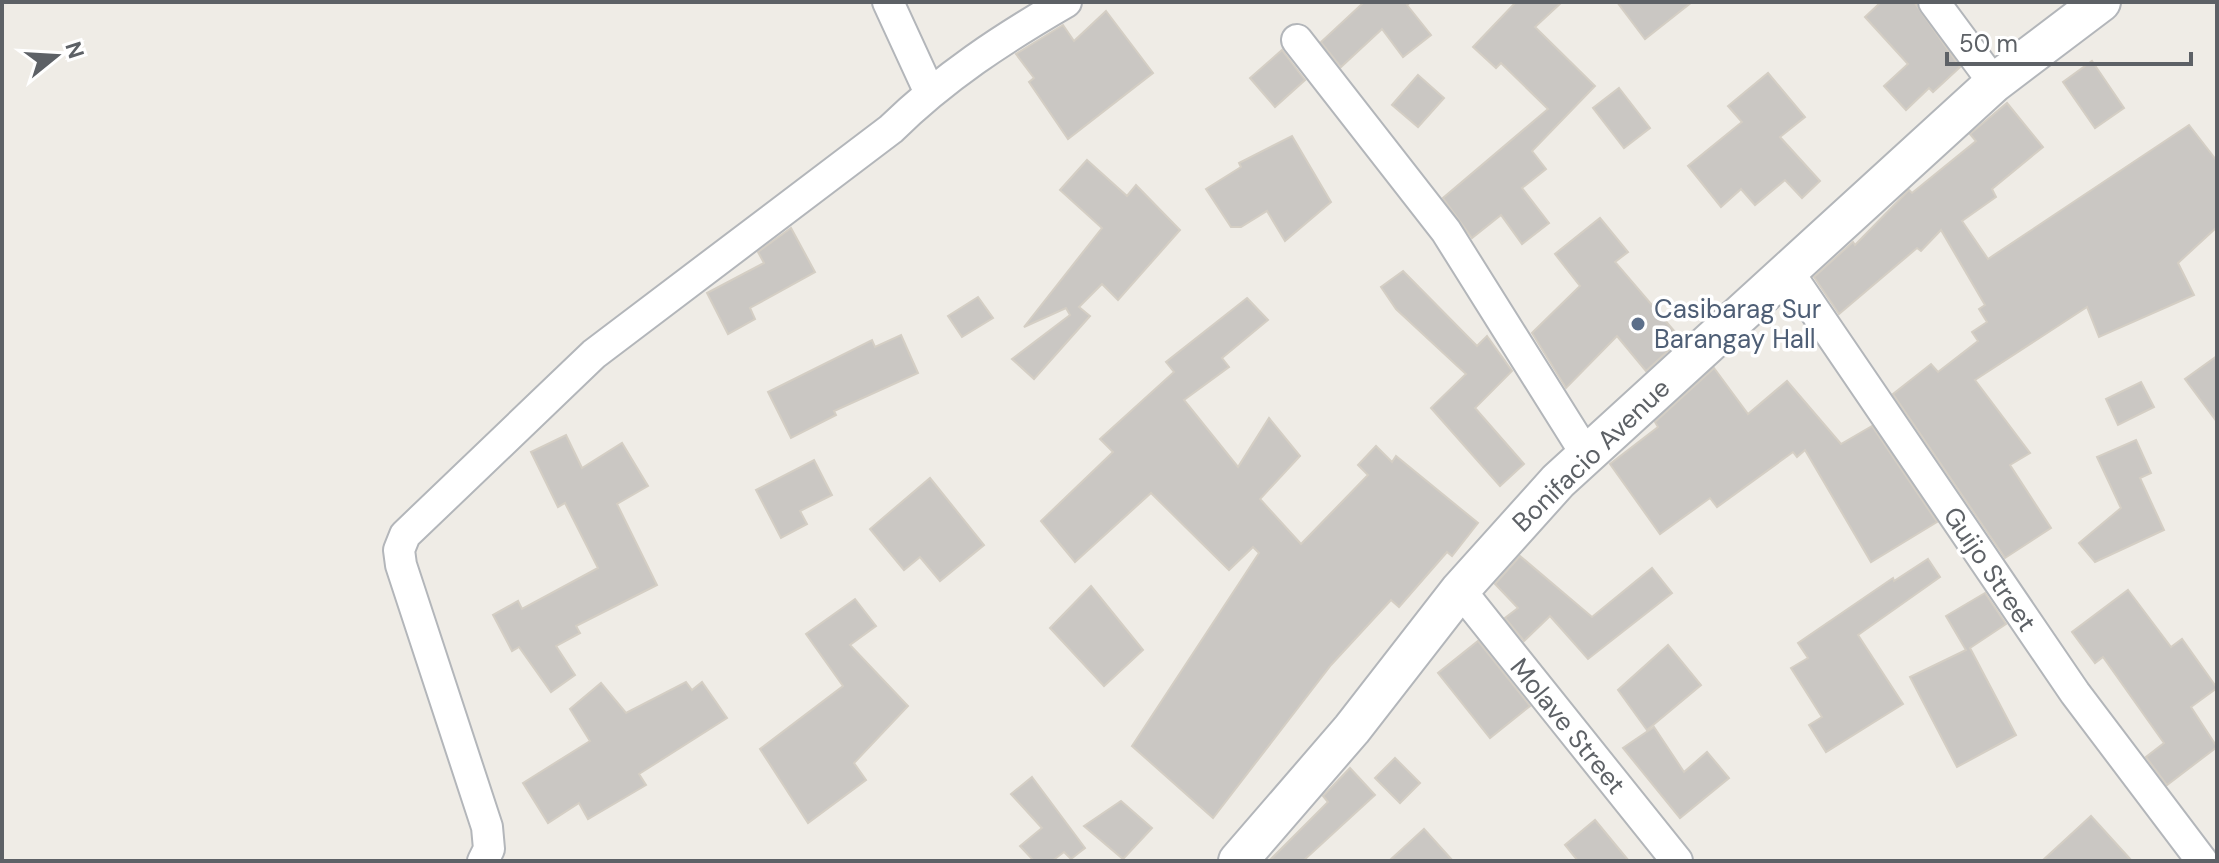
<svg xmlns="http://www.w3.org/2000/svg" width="2219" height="863" font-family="'DM Sans',sans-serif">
  <rect width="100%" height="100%" fill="#efece6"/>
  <!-- building -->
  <g fill="#cac7c3" stroke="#d4cec4" stroke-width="2">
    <path d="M1360,2H1411L1407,5L1431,35L1403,57L1382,29L1341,67L1321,42L1362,4Z"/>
    <path d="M1516,2H1562L1535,27L1595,86L1532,151L1546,169L1522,188L1549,223L1522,244L1501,215L1472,238L1443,198L1548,109L1501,63L1496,68L1473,47Z"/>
    <path d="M1617,2H1692L1645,39Z"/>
    <path d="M1881,2H1914L1960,67L1933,92L1929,88L1906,110L1884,86L1908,64L1865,17Z"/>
    <path d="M1106,11L1153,73L1068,139L1029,82L1034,78L1016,54L1063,25L1074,41Z"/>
    <path d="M1282,50L1305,80L1275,107L1250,78Z"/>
    <path d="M2092,61L2124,108L2095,128L2063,82Z"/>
    <path d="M1768,73L1805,117L1780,137L1820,181L1802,198L1785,180L1755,205L1741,189L1721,207L1688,166L1742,122L1728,106Z"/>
    <path d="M1418,75L1444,98L1418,127L1392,105Z"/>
    <path d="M1619,88L1650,128L1624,148L1593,108Z"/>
    <path d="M2007,103L2043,147L1992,189L1996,197L1962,221L1988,259L2189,125L2217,161V227L2178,263L2194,295L2099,337L2087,307L1975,380L2030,453L2010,465L2051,528L2005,558L1893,394L1931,364L1938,372L1978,341L1972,332L1987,322L1979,309L1985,305L1941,230L1921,251L1917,248L1839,314L1814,277L1853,242L1855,245L1909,190L1912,193L1976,141L1970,134Z"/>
    <path d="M1292,136L1331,202L1285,241L1267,211L1241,227H1231L1206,189L1241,167L1239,163Z"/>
    <path d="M1087,160L1127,196L1136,185L1180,230L1118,300L1102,284L1079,307L1090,316L1034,379L1012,359L1070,315L1066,308L1024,327L1102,228L1060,190Z"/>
    <path d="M1600,218L1628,252L1615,262L1681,339L1646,371L1617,336L1566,388L1532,333L1580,286L1555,254Z"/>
    <path d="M791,228L815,272L750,308L755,319L728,334L707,293L764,263L758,252Z"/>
    <path d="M1403,271L1477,346L1487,336L1512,371L1475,408L1524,464L1500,486L1431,408L1466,374L1396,309L1381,287Z"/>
    <path d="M978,297L993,318L962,337L948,316Z"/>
    <path d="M1247,298L1268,320L1222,358L1229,367L1184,400L1238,467L1269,418L1300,456L1260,499L1301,544L1368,475L1358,465L1376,446L1392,462L1396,456L1478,523L1452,556L1447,552L1399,607L1391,600L1331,665L1213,818L1132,746L1259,553L1253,547L1229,570L1151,493L1075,562L1041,521L1113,452L1100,439L1174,372L1166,362Z"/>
    <path d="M901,335L918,373L834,411L836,415L791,438L768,392L872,340L875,347Z"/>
    <path d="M2217,356V422L2185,379Z"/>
    <path d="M1714,368L1748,414L1787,381L1841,444L1872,426L1937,522L1871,562L1805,450L1797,457L1793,452L1717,507L1710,498L1660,534L1610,464L1658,427L1655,422Z"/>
    <path d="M2141,382L2154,407L2118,425L2106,399Z"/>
    <path d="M566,435L582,468L622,443L648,486L617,504L657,585L576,626L580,633L556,646L575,675L551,692L519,647L512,651L493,615L518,601L522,609L598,568L565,503L558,507L531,452Z"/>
    <path d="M2136,440L2151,473L2140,478L2164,530L2095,562L2079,543L2121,508L2097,457Z"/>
    <path d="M814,460L832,495L800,511L807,524L781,538L756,490Z"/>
    <path d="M930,478L984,545L940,581L920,557L904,570L870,529Z"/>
    <path d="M1520,556L1592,617L1652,568L1672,593L1588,659L1550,616L1524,641L1505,618L1518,608L1495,584Z"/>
    <path d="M1928,559L1940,577L1858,635L1903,704L1826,752L1809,725L1822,717L1791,668L1808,658L1798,643L1893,578L1894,581Z"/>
    <path d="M1091,586L1143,650L1104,686L1050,628Z"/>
    <path d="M2128,590L2171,647L2182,639L2217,688L2191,707L2217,747L2167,785L2146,757L2164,743L2103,657L2095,663L2072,632Z"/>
    <path d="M1985,593L2006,624L1970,648L2016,735L1957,767L1910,677L1966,650L1946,616Z"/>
    <path d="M855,599L876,626L850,645L908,706L854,763L866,780L808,823L760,749L843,686L806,634Z"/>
    <path d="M1478,641L1530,706L1490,738L1438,673Z"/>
    <path d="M1668,645L1701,685L1647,730L1618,690Z"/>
    <path d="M686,682L692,690L702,682L727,718L639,774L646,785L588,819L579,803L548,823L523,783L590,741L570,709L601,683L626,713Z"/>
    <path d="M1654,727L1684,772L1707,752L1729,778L1680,818L1623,748Z"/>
    <path d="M1395,758L1420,783L1400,803L1375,778Z"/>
    <path d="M1350,768L1375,795L1303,861H1269L1328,802L1323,796Z"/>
    <path d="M1032,777L1085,848L1071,859L1064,852L1052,861H1034L1020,846L1042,828L1011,794Z"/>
    <path d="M1121,801L1152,828L1123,859L1084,826Z"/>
    <path d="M2091,816L2132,861H2042Z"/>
    <path d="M1595,820L1629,861H1578L1565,845Z"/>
    <path d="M1424,829L1453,861H1389Z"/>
  </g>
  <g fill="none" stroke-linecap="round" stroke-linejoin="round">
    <defs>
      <g id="minor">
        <path d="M888,2L929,91"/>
        <path d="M1934,2L1994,83"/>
        <path d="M1297,40L1446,231L1586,454"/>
        <path d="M1787,270L2075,693L2202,861"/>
        <path d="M1460,590L1677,861"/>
        <path d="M483,861L489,849L487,827L401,565L399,550L405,535L594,354L891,129C944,77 1002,39 1066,2"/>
      </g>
      <path id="tertiary" d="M1238,861L1352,729L1460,590L1558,481L1994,83L2101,2"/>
    </defs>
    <!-- minor casing -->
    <use href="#minor" stroke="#b3b6ba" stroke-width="34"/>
    <!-- tertiary casing -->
    <use href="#tertiary" stroke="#b3b6ba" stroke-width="42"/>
    <!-- minor -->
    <use href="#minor" stroke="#fff" stroke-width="30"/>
    <!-- tertiary -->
    <use href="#tertiary" stroke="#fff" stroke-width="38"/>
  </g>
  <!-- markers -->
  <circle fill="#5c6f8a" stroke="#fff" stroke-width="3" cx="1638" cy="324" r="8"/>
  <g text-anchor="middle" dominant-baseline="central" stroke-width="7" stroke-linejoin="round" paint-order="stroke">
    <!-- service labels -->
    <g font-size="26" fill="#4e5e75" stroke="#fff" text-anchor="start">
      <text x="1654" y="309">Casibarag Sur<tspan x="1654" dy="30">Barangay Hall</tspan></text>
    </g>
    <!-- street labels -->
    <g font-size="26" fill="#5d6166" stroke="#fff">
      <text transform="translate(1591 455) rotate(-44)">Bonifacio Avenue</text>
      <text transform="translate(1990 569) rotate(56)">Guijo Street</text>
      <text transform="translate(1568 726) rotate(51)">Molave Street</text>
    </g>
  </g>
  <!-- border -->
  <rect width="2219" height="863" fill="none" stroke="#5d6166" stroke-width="8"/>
  <!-- north arrow -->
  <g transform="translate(56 56) rotate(72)" stroke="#ffffff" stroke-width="6" paint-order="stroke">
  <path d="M0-6L14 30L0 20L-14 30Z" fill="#5d6166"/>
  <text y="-12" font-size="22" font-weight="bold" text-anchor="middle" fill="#5d6166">N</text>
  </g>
  <!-- scale -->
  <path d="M1947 52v12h244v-12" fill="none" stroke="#5d6166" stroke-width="4"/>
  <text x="1959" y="52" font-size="24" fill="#5d6166" stroke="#ffffff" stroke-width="6" paint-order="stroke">50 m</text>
</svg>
